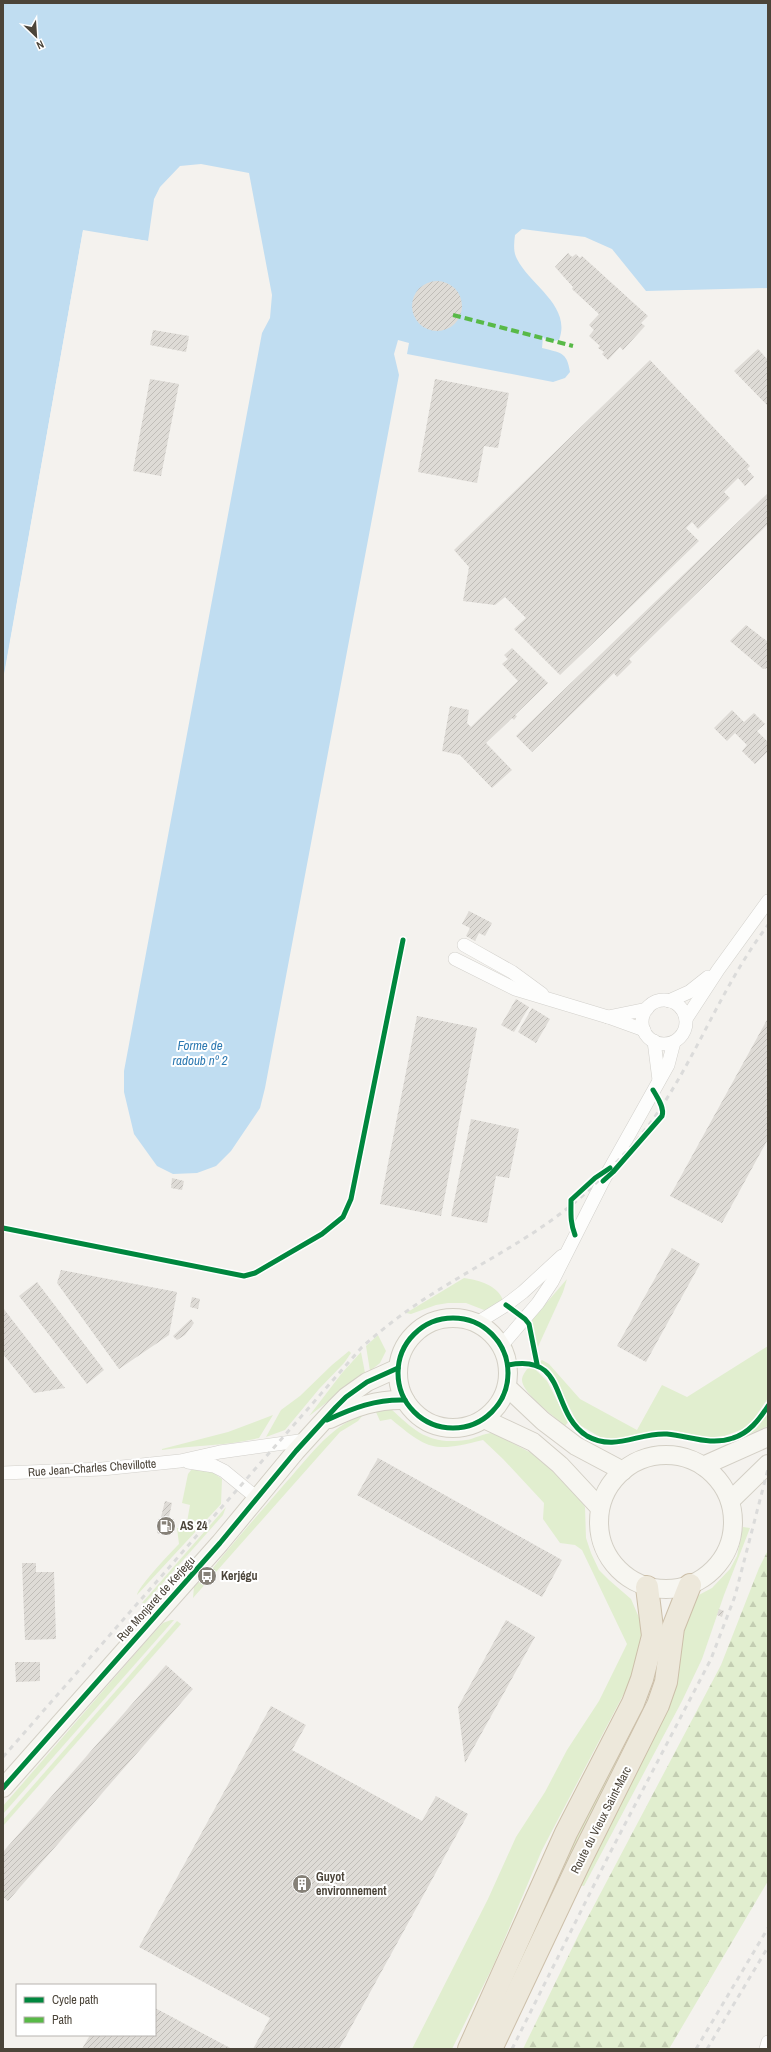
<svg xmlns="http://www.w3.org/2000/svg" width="771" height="2052" font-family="'Archivo Narrow',sans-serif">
  <defs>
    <pattern id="forest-firs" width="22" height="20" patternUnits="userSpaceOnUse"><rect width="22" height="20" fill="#e1eecf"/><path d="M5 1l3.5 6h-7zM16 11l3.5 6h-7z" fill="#c3cdb2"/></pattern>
    <pattern id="building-hatch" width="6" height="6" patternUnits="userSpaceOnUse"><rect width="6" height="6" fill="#dedbd6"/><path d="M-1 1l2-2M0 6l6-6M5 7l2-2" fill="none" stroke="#c0bdb8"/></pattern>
  </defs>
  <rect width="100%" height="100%" fill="#f4f2ee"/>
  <!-- green -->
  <g fill="#e1eecf">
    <path d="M464,1278C479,1280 497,1285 503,1300L492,1308L484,1310L466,1303H448L436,1305L411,1314L406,1313Z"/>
    <path d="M567,1279L563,1292L537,1349L530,1322Z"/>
    <path d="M378,1335L386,1351L380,1363L370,1371L366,1346Z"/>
    <path d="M768,1346V1398L754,1419L743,1429L719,1438H705L672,1430H658L618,1440L600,1437L578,1424L554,1377L539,1362L542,1360L549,1364L580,1399L637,1430L662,1385L687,1397Z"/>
    <path d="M349,1351L351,1353L344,1363L319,1389L285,1430L266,1437L281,1410L300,1396L332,1365Z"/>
    <path d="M361,1352L365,1373L309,1416L342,1373Z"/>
    <path d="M533,1367L547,1381L568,1422L565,1426C555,1417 522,1393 522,1380C522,1376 525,1372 527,1369Z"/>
    <path d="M391,1409C416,1432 429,1445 466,1440C475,1439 483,1433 493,1433L537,1456L577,1495L585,1507L586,1538L591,1553L599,1570L609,1580L631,1599L640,1620L642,1634L631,1680L542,1850L494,1964L452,2049H412L488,1899L516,1837L545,1792L567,1750L599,1701L627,1644L582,1550L575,1545L560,1543L543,1519L544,1503L503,1459L483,1440C435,1452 429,1451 391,1419L380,1421L376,1412Z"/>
    <path d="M768,1411V1426L738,1439L757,1427Z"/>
    <path d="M364,1414L358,1421L340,1432L193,1598L194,1587L199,1582L203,1585L211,1576L208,1574C232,1544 257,1516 282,1487C307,1460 328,1427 364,1414Z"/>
    <path d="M273,1415L259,1438C227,1446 195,1445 162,1450V1449L228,1432Z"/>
    <path d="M192,1469L211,1471L222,1479L221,1504L137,1595C138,1587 171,1552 179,1544L177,1528H186L190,1505L182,1503L188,1474Z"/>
    <path d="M226,1507L223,1515L145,1603H142Z"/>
    <path d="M743,1527L750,1528L724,1595L702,1659L682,1701L584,1886L579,1885L685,1617L695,1597L712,1588L730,1569L737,1556Z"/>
    <path d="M171,1620H174L3,1814V1806L149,1638L163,1623Z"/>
    <path d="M177,1621L181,1624L3,1826V1820Z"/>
    <path d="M656,1661H659L639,1719L482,2049L552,1883Z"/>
  </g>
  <!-- forest -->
  <path fill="url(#forest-firs)" d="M768,1550V1881L669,2049H523L579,1934L721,1665L759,1568Z"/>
  <!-- water -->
  <path fill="#c0ddf1" d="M3,3H768V288L646,291L612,249L585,237L522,229L515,235C514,243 513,252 517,259C530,285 572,306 559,340L548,342L543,337L542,348C560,353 567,351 570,372L565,378L553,382L407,354L409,343L398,340L394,354L399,375L265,1088L260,1108L231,1151L216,1166L197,1173L173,1174L157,1166L134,1134L124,1092V1071L262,333L270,318L272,295L249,173L201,164L180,166L160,187L154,199L148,241L83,231L3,680Z"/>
  <!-- pier -->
  <path fill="#f4f2ee" d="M83,230L148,241V243L85,233L5,680L3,682Z"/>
  <!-- building -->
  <g fill="url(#building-hatch)">
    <path d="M568,253L572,257L576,254L580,258L582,256L648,316L641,323L645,326L623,350L620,347L608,360L602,354L604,352L598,348L600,346L589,336L594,330L589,325L599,314L572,289L573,287L555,267Z"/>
    <circle cx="437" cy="306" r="25"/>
    <path d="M153,330L189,336L186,352L150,345Z"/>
    <path d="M758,349L768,360V406L734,371Z"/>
    <path d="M650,360L750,466L747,469L754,477L745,486L738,478L724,492L730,498L698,529L692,522L686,528L699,541L560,675L514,629L526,618L505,597L495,605L463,601L469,567L454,550Z"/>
    <path d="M150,379L179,384L161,476L133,471Z"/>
    <path d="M435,379L509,393L498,448L484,446L477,483L418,472Z"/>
    <path d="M768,493V524L629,659L632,662L617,677L614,673L532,752L516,736Z"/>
    <path d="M746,625L768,642V668L763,669L730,641Z"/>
    <path d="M512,648L548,683L515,715L517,716L514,720L512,718L486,743L512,770L492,788L460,755L442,751L450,706L469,710L467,723L471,727L518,681L502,664L508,659L504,655Z"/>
    <path d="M732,710L744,722L754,713L765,724L757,731L768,742V751L755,764L742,751L747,745L735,733L727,741L714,728Z"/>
    <path d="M469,911L492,923L485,936L479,933L475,941L466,936L470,928L462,924Z"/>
    <path d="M516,999L529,1007L514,1032L501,1025Z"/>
    <path d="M532,1008L550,1019L536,1043L518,1032Z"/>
    <path d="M417,1016L477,1028L441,1216L380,1204Z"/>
    <path d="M768,1018V1139L722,1223L670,1196Z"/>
    <path d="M471,1119L519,1129L509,1178L496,1176L487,1223L451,1216Z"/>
    <path d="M172,1178L184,1181L182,1190L171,1188Z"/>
    <path d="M672,1248L700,1264L646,1362L617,1346Z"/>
    <path d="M61,1270L177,1292L169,1335L119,1369L57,1283Z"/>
    <path d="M37,1282L104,1370L87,1384L19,1296Z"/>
    <path d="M192,1297L200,1299L198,1309L190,1307Z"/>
    <path d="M3,1308L65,1388L34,1393L3,1354Z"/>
    <path d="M191,1319L194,1323L185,1335L177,1340L173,1336Z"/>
    <path d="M378,1458L562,1560L542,1597L357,1495Z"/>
    <path d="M165,1501L172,1503L165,1535L157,1533Z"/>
    <path d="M22,1563H36V1572H54L56,1639L25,1640Z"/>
    <path d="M719,1609L724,1611L722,1617L717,1615Z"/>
    <path d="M506,1620L535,1637L465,1763L458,1707Z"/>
    <path d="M15,1662H40V1681L16,1682Z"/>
    <path d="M166,1665L193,1689L8,1901L3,1897V1852Z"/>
    <path d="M271,1706L306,1725L292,1750L422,1821L436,1796L468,1814L339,2049H253L270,2018L139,1947Z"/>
    <path d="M155,2008L232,2049H82L90,2035H155Z"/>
  </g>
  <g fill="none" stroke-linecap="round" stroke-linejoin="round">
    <defs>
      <g id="street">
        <path d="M464,945L512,972L542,994"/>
        <path d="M455,959L515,989L608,1017L644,1030"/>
        <circle cx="664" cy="1022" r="22"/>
        <path d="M669,1001L689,992L708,977"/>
        <path d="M608,1017L647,1009"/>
        <path d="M686,1019L718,970L768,901"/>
        <path d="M654,1041L659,1080"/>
        <path d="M477,1323L506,1305L523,1292L562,1256"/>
        <path d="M502,1345L538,1303L552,1282L603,1181L668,1065L674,1042"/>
        <path d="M188,1462L214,1466L224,1471L257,1498"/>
        <path d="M3,1473L102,1469L180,1461L220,1452L306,1440"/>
        <path d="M766,2049L768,2042"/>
      </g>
      <g id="secondary">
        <circle cx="453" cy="1373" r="55"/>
        <path d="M507,1387L543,1421L576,1446L623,1471"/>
        <path d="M330,1419C355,1407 377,1399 405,1400"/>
        <path d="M484,1419L533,1442L560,1465L600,1508"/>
        <circle cx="666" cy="1522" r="67"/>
        <path d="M703,1466L768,1437"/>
        <path d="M730,1501L768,1464"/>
        <path d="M3,1788L220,1543L296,1451L336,1407L346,1397L367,1382L398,1368"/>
      </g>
      <g id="highway">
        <path d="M469,2049L566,1833L633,1703L642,1679L653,1636L647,1587"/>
        <path d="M491,2049L581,1859L658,1705L666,1682L673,1628L690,1585"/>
      </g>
    </defs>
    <!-- street casing -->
    <use href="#street" stroke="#d2d0cb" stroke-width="14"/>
    <!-- secondary casing -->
    <use href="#secondary" stroke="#d3cfc5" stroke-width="20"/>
    <!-- highway casing -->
    <use href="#highway" stroke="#ccbfa9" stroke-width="24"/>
    <!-- street -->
    <use href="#street" stroke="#fdfdfc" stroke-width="13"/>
    <!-- secondary -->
    <use href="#secondary" stroke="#f7f6f1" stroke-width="18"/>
    <!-- highway -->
    <use href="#highway" stroke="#ede8db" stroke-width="22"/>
    <!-- rail -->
    <g stroke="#dbdbda" stroke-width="3" stroke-dasharray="5 5" stroke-linecap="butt">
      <path d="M3,1757L362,1347C388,1324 415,1304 445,1286C497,1254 550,1228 594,1185C616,1163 639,1140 656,1115C698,1054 723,984 768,925"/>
      <path d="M512,2049L611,1851L711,1659L735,1596L768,1469"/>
      <path d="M696,2049L768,1928"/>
      <path d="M707,2049L768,1947"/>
    </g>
    <!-- quiet -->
    <path stroke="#58b947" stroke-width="4" stroke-dasharray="8 4" stroke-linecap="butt" d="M453,315L573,346"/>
    <defs>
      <g id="cycleway">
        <path d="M603,1181L613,1172L662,1116C665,1108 657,1097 653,1090"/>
        <path d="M3,1228L244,1276L255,1273L322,1234L343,1217L351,1199L403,940"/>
        <path d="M575,1235C570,1222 571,1214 571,1200L595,1178L610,1168"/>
        <path d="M506,1305L525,1319L529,1324L537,1364"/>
        <circle cx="453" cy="1373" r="55"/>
        <path d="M508,1365C569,1353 549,1412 587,1436C615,1452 639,1432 667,1434C690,1436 710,1446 733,1438C749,1433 759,1420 768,1406"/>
        <path d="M327,1420C353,1408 376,1399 405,1400"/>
        <path d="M3,1788L220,1543L296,1451L336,1407L346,1397L367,1382L398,1368"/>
      </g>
    </defs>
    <!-- cycleway casing -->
    <use href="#cycleway" stroke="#fff" stroke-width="8"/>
    <!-- cycleway -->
    <use href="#cycleway" stroke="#00873e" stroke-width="5"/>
  </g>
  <!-- icons -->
  <defs>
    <symbol id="fuel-disc" viewBox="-11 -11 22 22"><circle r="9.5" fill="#868178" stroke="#fff"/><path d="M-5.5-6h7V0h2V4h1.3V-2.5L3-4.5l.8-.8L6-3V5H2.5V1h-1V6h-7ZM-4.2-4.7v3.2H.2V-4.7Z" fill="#fff"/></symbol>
    <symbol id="bus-disc" viewBox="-11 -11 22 22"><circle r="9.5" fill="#868178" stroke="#fff"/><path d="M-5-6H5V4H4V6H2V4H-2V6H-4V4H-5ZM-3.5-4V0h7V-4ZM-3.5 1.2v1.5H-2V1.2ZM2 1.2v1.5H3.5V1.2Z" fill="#fff"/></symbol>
    <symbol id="building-disc" viewBox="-11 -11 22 22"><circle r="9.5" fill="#868178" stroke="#fff"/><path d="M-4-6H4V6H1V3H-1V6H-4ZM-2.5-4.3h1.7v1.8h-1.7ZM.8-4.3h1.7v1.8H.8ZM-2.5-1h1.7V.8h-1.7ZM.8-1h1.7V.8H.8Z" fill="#fff"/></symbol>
  </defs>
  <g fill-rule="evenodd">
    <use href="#fuel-disc" x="155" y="1515" width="22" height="22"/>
    <use href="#bus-disc" x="196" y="1565" width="22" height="22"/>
    <use href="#building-disc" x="291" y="1873" width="22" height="22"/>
  </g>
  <g text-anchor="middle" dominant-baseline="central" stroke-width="4" stroke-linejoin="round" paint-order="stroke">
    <!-- street labels -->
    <g font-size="12" fill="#4b4439" stroke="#fff">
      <text transform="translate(92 1468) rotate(-4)">Rue Jean-Charles Chevillotte</text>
      <text transform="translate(156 1599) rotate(-48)">Rue Monjaret de Kerjegu</text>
      <text transform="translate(601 1820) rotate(-63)">Route du Vieux Saint-Marc</text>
    </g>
    <!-- poi labels -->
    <g font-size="12" font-weight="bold" fill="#4b4439" stroke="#fff" text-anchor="start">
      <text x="180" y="1526">AS 24</text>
      <text x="221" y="1576">Kerjégu</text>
      <text x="316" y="1877">Guyot<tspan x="316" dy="14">environnement</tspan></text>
    </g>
    <!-- water labels -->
    <g font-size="13" font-style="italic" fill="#2e7ab2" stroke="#fff">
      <text x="200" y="1045">Forme de<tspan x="200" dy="15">radoub nº 2</tspan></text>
    </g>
  </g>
  <!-- border -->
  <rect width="771" height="2052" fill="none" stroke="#4b4439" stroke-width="8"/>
  <!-- legend -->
  <rect x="16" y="1984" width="140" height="52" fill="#ffffff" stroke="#b7b4b0"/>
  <rect x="24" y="1997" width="20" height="6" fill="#00873e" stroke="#b7b4b0"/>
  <text x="52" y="2004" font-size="12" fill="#4b4439">Cycle path</text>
  <rect x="24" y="2017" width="20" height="6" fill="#58b947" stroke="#b7b4b0"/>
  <text x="52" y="2024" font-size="12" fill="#4b4439">Path</text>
  <!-- north arrow -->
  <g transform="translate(36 36) rotate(155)" stroke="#ffffff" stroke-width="3" paint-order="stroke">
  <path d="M0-3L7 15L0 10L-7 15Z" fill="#4b4439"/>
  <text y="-6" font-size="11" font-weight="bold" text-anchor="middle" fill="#4b4439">N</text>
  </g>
</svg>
